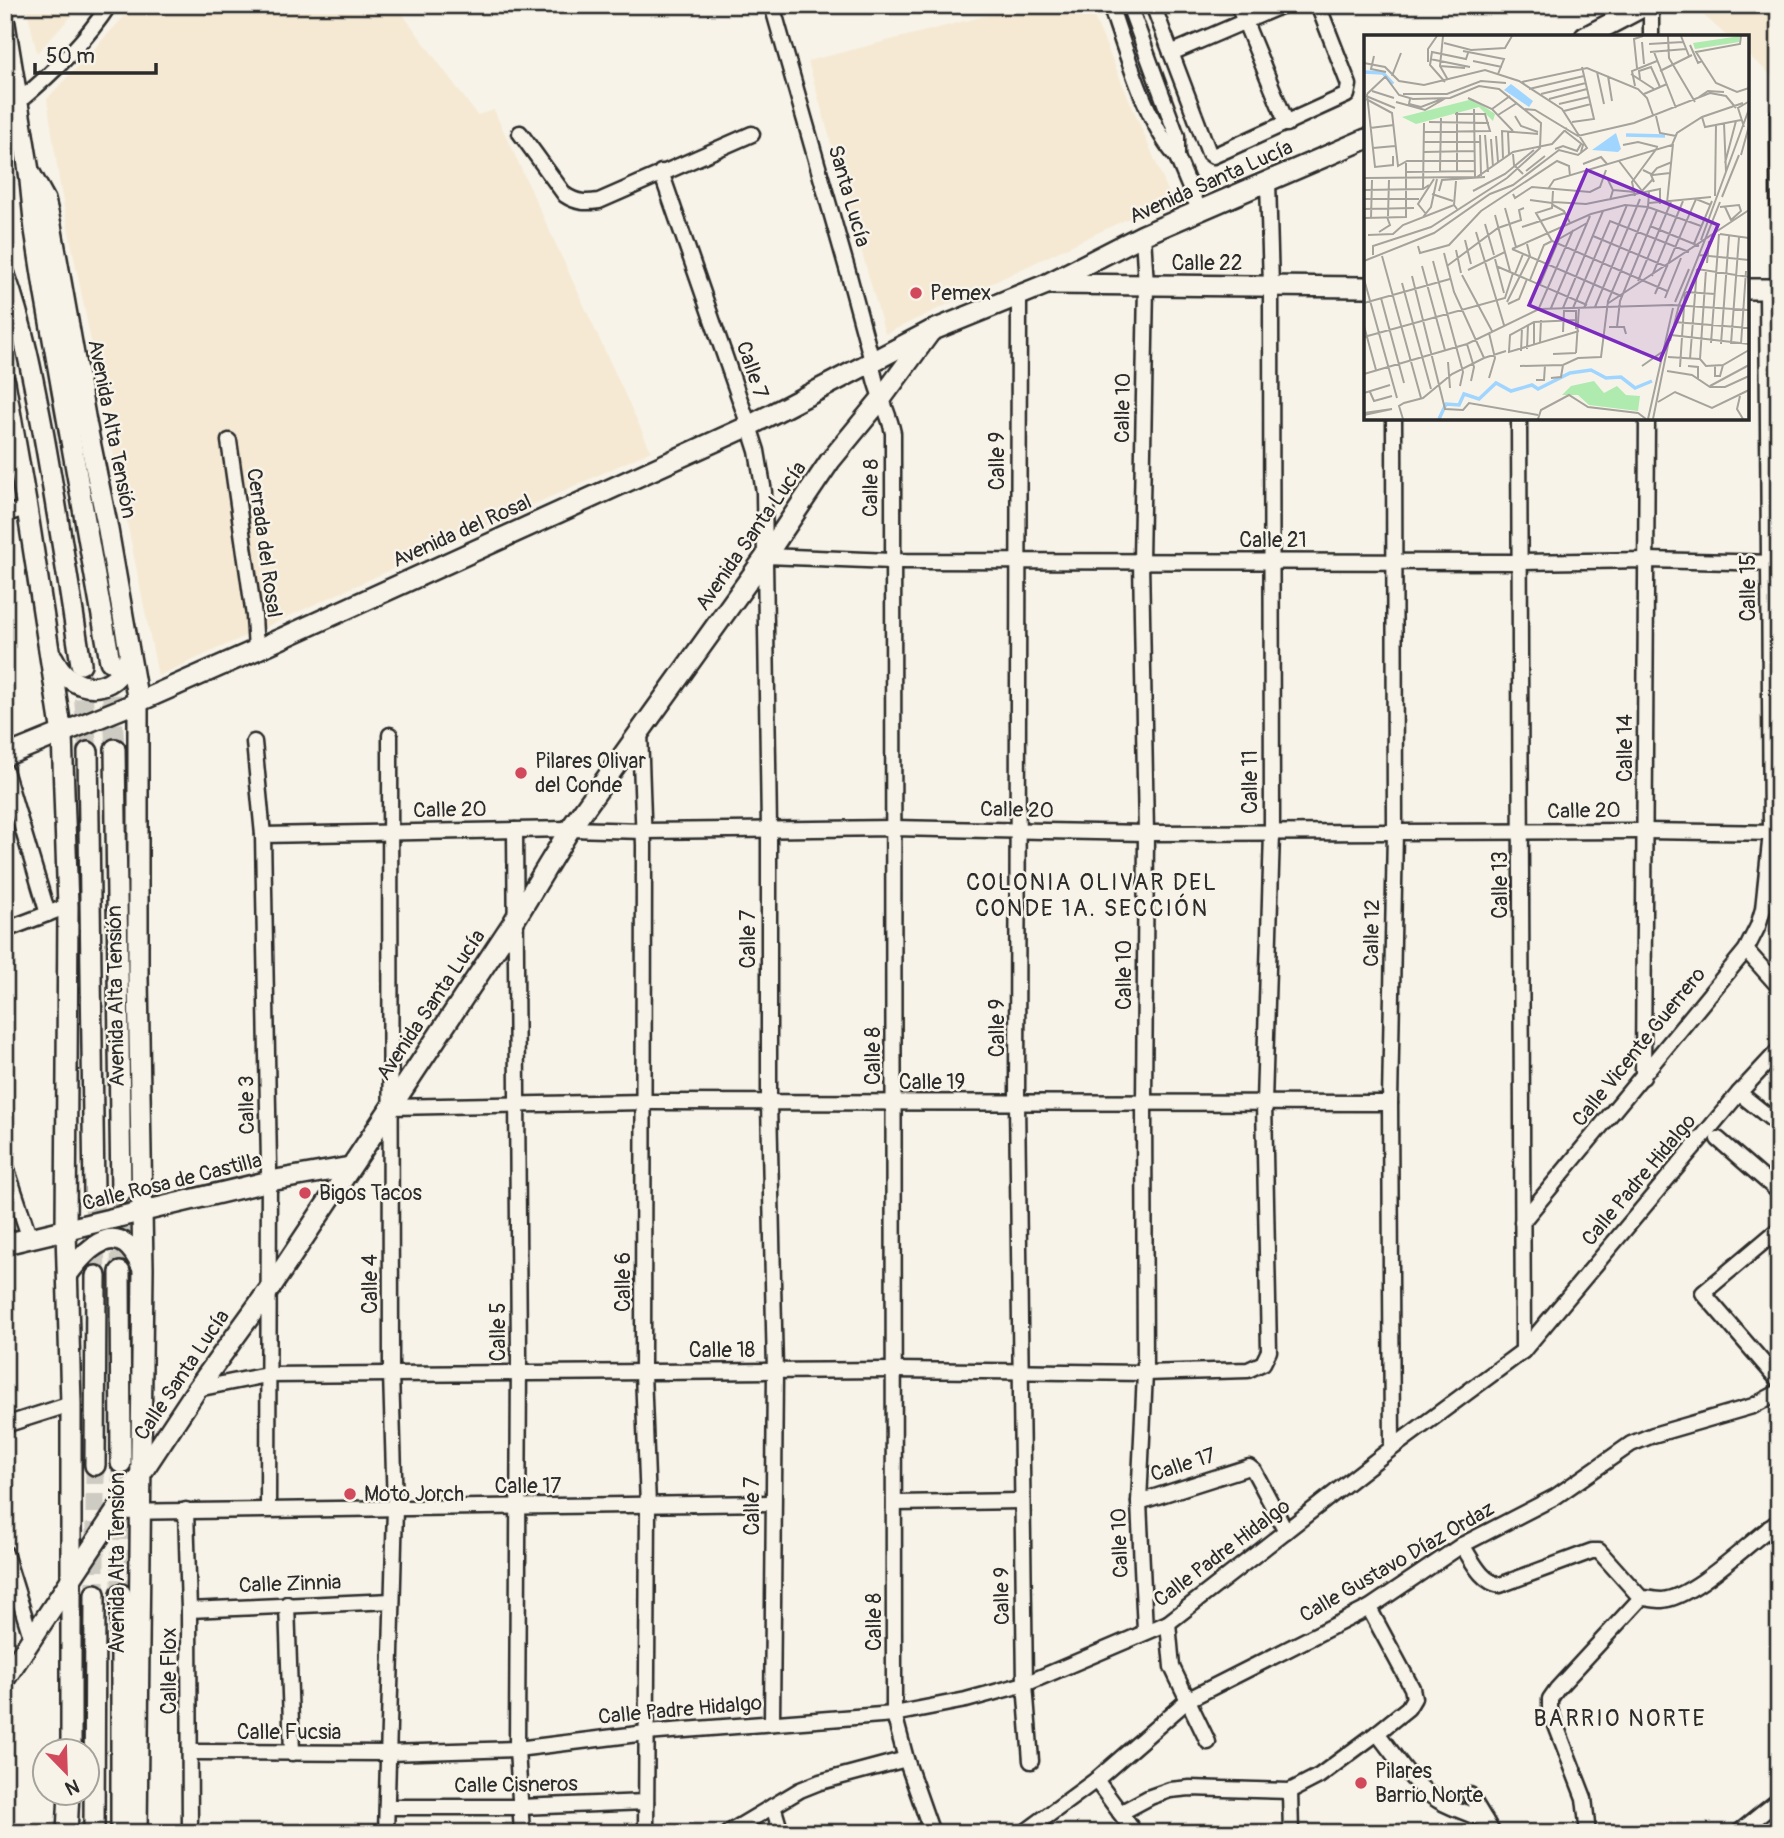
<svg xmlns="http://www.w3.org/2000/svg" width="1784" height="1838" font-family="Pangolin,sans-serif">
  <rect width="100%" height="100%" fill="#f7f3e8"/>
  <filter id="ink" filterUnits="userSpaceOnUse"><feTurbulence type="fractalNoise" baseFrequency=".0143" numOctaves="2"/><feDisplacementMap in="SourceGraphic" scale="14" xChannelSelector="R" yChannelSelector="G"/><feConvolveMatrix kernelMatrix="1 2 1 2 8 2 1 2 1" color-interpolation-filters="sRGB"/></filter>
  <g filter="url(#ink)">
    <!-- built -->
    <g fill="#f5e9d3">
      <path d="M26,5H82L37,53Z"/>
      <path d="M135,5H396L477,115L494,110L651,451L158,676L61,192L47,99Z"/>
      <path d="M994,5H1089L1171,198L885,334L808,61L997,13Z"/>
      <path d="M1692,5H1779V82L1747,54V37H1728Z"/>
    </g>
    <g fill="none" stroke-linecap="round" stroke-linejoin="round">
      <!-- secondary-tunnel -->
      <g stroke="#cecbc2" stroke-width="19" stroke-dasharray="19 10" stroke-linecap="butt">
        <path d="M110,666L115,749"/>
        <path d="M81,669L88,752"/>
        <path d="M94,1193L96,1276"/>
        <path d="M120,1272L121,1192"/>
        <path d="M121,1463V1594"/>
        <path d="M95,1465V1594"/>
      </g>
      <defs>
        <g id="street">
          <path d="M772,5L848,272L872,361C873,387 888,408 893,433L894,1714L906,1759L932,1833"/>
          <path d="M1110,5C1125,48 1147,125 1177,157"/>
          <path d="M1129,5L1177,136V157L1200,212"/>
          <path d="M1153,5L1209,153L1213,156L1347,95L1349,85L1318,5"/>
          <path d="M1238,5L1287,124"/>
          <path d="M1651,37V5"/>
          <path d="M1171,53L1283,5"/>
          <path d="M18,102C52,74 85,42 109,5"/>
          <path d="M1778,115L1779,241"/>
          <path d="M520,133L565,195C577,203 586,203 599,201L752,134"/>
          <path d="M661,172L749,426L757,451L764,492L769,829V1103L775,1371L772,1723"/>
          <path d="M1143,235L1146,285L1141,561L1146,833L1144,1103L1145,1373L1139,1502L1145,1631"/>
          <path d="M1019,295L1017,1103L1025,1684L1031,1761"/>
          <path d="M1519,418L1523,1351"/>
          <path d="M229,441L254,616L256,650"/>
          <path d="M5,514L27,508"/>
          <path d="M766,556L891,561L1521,562L1647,560L1776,563"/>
          <path d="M640,732L644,845L643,1372L648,1506L646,1833"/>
          <path d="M254,742L263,835L269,1165L268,1509"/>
          <path d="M5,770L48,914"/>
          <path d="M515,830L519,1357L517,1749L522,1833"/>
          <path d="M263,835L570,829L644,831L893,828L1146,833L1645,831L1779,833"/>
          <path d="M1766,886L1779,898"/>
          <path d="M5,930L68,906"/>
          <path d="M1746,950L1779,987"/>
          <path d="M1643,1077L1647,418"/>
          <path d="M1739,1093L1779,1125"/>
          <path d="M391,1107L645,1102L1390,1103"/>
          <path d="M1718,1139L1779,1192"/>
          <path d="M5,1164L30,1239"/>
          <path d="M1522,1222L1746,950L1758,926L1763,909L1771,833L1767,289"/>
          <path d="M1779,1229L1703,1293L1779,1381"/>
          <path d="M197,1389L267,1375L893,1370L1145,1373L1248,1370L1263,1363L1269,1351L1264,1103L1272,833L1271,286L1268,181"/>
          <path d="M5,1425L71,1404"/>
          <path d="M1392,1448L1390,1103L1395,831L1394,418"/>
          <path d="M1139,1502L1249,1467L1254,1471L1286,1531"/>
          <path d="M895,1503L1021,1501"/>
          <path d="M186,1510L189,1610L190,1833"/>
          <path d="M115,1512L773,1503"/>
          <path d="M1769,1528L1779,1542"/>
          <path d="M1462,1545C1472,1560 1481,1582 1500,1585L1592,1551H1599L1641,1598"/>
          <path d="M5,1553L32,1640"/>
          <path d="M1641,1598C1648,1598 1655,1600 1662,1600C1694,1598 1750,1541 1779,1521"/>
          <path d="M287,1604L292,1753"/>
          <path d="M1369,1608L1412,1688L1414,1698L1408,1708L1377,1733C1395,1755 1413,1786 1439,1801C1453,1809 1470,1814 1485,1820"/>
          <path d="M189,1610L392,1601"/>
          <path d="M1168,1623L1172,1667L1208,1742"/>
          <path d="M190,1752L388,1753L517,1749L646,1733L894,1714L966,1700L1025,1684L1168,1623L1392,1448L1523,1351L1739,1093L1779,1050"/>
          <path d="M1096,1780L1135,1833"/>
          <path d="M1290,1791L1291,1833"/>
          <path d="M1470,1795L1493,1833"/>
          <path d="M773,1806L781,1833"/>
          <path d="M388,1807H520L646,1802"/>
          <path d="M1120,1813L1150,1797L1170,1790L1190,1788L1290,1791L1319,1776L1377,1733"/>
          <path d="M386,1833L395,1508L391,1373L390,735"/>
          <path d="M728,1833L800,1790L820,1782L906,1759"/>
          <path d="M917,1833L931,1829"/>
          <path d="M1024,1833L1096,1780L1189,1699L1369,1608L1462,1545L1555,1497L1631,1444L1653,1435L1753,1406L1779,1392"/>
          <path d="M1588,1833L1584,1798L1550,1710V1699L1557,1689L1641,1598"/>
          <path d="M1738,1833L1779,1800"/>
        </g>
        <g id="secondary">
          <path d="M5,24L29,171L35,230L45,294L110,661"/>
          <path d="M1585,37L1646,5"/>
          <path d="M29,171L45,200L51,225L86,422L107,524L138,702V978L143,1268L137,1833"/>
          <path d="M5,275C23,325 33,378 43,431C57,508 69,586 81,664"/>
          <path d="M1052,284L1366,287"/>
          <path d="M1747,289H1779"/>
          <path d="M5,382L27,508L62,734L68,906L66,1231L71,1404V1750"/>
          <path d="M53,658C71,695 115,698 129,656"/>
          <path d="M115,749L121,1192"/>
          <path d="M88,752L94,1193"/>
          <path d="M5,756L138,702L256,650L749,426L931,331L1047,284L1143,235L1366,139"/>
          <path d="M5,1244L270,1181L350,1167"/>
          <path d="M120,1272L121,1463"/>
          <path d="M68,1274C79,1259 104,1228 126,1244C134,1250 138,1259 142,1267"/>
          <path d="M95,1465L96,1276"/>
          <path d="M5,1679L197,1389L271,1287L391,1107L514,921L570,829L766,556L830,461L881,399L931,331"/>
          <path d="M67,1833L69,1792"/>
          <path d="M94,1833L95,1594"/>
          <path d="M121,1833V1594"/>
        </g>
      </defs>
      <!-- street casing -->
      <use href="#street" stroke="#2b2b2b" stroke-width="19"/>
      <!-- secondary casing -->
      <use href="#secondary" stroke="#2b2b2b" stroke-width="24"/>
      <!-- street -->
      <use href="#street" stroke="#f7f3e8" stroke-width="14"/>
      <!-- secondary -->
      <use href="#secondary" stroke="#f7f3e8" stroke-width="19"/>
    </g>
  </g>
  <!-- markers -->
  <g fill="#d1495b" stroke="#f7f3e8" stroke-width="2.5">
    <circle cx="916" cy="293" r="7"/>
    <circle cx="521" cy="773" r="7"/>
    <circle cx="305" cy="1193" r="7"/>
    <circle cx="350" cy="1494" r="7"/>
    <circle cx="1361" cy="1783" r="7"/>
  </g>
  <g text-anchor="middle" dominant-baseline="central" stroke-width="5" stroke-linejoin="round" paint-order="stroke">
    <!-- street labels -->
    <g font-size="21" fill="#2b2b2b" stroke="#f7f3e8">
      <text transform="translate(1211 182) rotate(-24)">Avenida Santa Lucía</text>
      <text transform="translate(849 196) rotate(74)">Santa Lucía</text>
      <text x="1207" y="263">Calle 22</text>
      <text transform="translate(752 370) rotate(71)">Calle 7</text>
      <text transform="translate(1123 408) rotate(-89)">Calle 10</text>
      <text transform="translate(112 429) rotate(79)">Avenida Alta Tensión</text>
      <text transform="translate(997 461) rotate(-90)">Calle 9</text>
      <text transform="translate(871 488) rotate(-89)">Calle 8</text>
      <text transform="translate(462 531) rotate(-24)">Avenida del Rosal</text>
      <text transform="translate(751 536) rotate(-55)">Avenida Santa Lucía</text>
      <text x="1273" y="540">Calle 21</text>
      <text transform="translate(264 543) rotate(82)">Cerrada del Rosal</text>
      <text transform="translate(1748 588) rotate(-90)">Calle 15</text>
      <text transform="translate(1625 748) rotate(-90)">Calle 14</text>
      <text transform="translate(1250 782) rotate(-90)">Calle 11</text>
      <text transform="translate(450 810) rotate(-1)">Calle 20</text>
      <text transform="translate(1017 810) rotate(1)">Calle 20</text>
      <text transform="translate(1584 811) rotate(-1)">Calle 20</text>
      <text transform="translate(1500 885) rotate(-90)">Calle 13</text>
      <text transform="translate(1372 933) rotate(-89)">Calle 12</text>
      <text transform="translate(748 939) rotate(-90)">Calle 7</text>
      <text transform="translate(1124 975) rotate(-90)">Calle 10</text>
      <text transform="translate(116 996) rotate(-91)">Avenida Alta Tensión</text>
      <text transform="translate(431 1005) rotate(-56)">Avenida Santa Lucía</text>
      <text transform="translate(997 1028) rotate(-90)">Calle 9</text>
      <text transform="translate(1639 1047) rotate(-51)">Calle Vicente Guerrero</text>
      <text transform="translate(873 1056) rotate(-90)">Calle 8</text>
      <text x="932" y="1082">Calle 19</text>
      <text transform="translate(247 1105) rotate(-91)">Calle 3</text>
      <text transform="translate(1639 1180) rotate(-50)">Calle Padre Hidalgo</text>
      <text transform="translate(172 1182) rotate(-14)">Calle Rosa de Castilla</text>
      <text transform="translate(623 1282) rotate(-90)">Calle 6</text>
      <text transform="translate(370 1284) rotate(-90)">Calle 4</text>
      <text transform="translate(498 1332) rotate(-90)">Calle 5</text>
      <text x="722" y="1350">Calle 18</text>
      <text transform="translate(182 1375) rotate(-56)">Calle Santa Lucía</text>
      <text transform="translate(1183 1465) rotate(-18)">Calle 17</text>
      <text x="528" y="1486">Calle 17</text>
      <text transform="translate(752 1506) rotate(-90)">Calle 7</text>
      <text transform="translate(1120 1543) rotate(-92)">Calle 10</text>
      <text transform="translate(1222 1553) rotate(-37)">Calle Padre Hidalgo</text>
      <text transform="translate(1397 1562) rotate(-30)">Calle Gustavo Díaz Ordaz</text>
      <text transform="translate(117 1563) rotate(-90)">Avenida Alta Tensión</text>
      <text transform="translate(290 1584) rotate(-2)">Calle Zinnia</text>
      <text transform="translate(1002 1596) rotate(-91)">Calle 9</text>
      <text transform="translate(874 1622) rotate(-90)">Calle 8</text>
      <text transform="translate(169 1671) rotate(-90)">Calle Flox</text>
      <text transform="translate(680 1710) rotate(-5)">Calle Padre Hidalgo</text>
      <text x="289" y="1732">Calle Fucsia</text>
      <text transform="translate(516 1785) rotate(-1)">Calle Cisneros</text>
    </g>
    <!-- poi labels -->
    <g font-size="21" fill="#2b2b2b" stroke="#f7f3e8" text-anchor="start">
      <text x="930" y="293">Pemex</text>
      <text x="535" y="761">Pilares Olivar<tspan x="535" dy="24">del Conde</tspan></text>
      <text x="319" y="1193">Bigos Tacos</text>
      <text x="364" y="1494">Moto Jorch</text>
      <text x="1375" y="1771">Pilares<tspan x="1375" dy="24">Barrio Norte</tspan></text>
    </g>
    <!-- neighbourhood labels -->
    <g font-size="23" letter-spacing="2" fill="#2b2b2b" stroke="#f7f3e8">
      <text x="1092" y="882">COLONIA OLIVAR DEL<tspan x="1092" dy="26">CONDE 1A. SECCIÓN</tspan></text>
      <text x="1620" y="1718">BARRIO NORTE</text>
    </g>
  </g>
  <!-- overview -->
  <g transform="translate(1364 35)">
    <rect width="385" height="385" fill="#f7f3e8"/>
    <path d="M376,1L375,7L331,14L329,8ZM109,64L131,79L129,86L115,72L52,89L38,82ZM230,346L240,358L253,351L262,360L276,361L274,376L225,370L214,360H198L207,351Z" fill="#afeaaf"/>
    <path d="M147,49L169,66L165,72L140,55ZM252,98L257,114L254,117L228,115Z" fill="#a0d5ff"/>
    <path fill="none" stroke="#a0d5ff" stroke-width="3.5" d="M0,37L19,38L29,49M262,100L301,101M75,384L82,369L95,370L100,359L115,364L132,348L147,356L168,350L174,354L206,338L227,335L242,343L257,342L271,353L288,346"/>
    <path fill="none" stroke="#a5a39c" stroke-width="2" d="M79,1L76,31L84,45M304,1L305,23L331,67M317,1L325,21M377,1L376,9L332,17L352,48L373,57L385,53M278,7L280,29M80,8L107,15L141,13L148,1M285,9L319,7M326,10L334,28L338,26M99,16L140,24L134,39M286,17L322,14M290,17L312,73M10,21L7,34L22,37M66,24L106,32M109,26L138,32M64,27V14L73,1M0,28L21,32L35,46L60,50L121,35L155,46L198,74L223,113L214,120L195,115L149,150L126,159L70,198L0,226M76,31L101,33M273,33L270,4L279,1M296,36L328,20M233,37L240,69M267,39L290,54M28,41L37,18M244,41L248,66M276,44L275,36L287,32L296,52M81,47L66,30L68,17L102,24L104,18M158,47L223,33L274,54L283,63L289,80M271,51L268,36L293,26M165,54L220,41M8,56L30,63M3,59L11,132L29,130V121M3,59L21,42M39,59H83L117,46L142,48M177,59L222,48M280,59L303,49M2,61L31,73M335,62L344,56L360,57M104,63L128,74L149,96M2,64L28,78L34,131L43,126H111M46,64L45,69L57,72L78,64M185,64L223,54M32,67L61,75L82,63M195,69L225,62M110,74L111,142M128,74L146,61M159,74L171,75L214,101L270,88L346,58L362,61L372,73M200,76L227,69M93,77V136M134,80L153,68M151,81L157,91L174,97M292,81L296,98L312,101M338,82L341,92L377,85M65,87L125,88M208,87L230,84L218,32M360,88L362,137M380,92L374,73L384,67M6,93L30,90M201,96L219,110L217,117M59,97L126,96L121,79H91M144,97L145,119M116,100L117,141M121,100L124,137M132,101L134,127M127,104L129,132M59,107H116M259,110L274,107L294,112M9,113L31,111M191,114L199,111L213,116L217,109M60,117L110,116M149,119L150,130L159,139M377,120L385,91M139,123L138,96L174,99M255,126L278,156L289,144M361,128L372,86M219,129L237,122L243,129M279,135L289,140L306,138M76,136L77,83M162,136L181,121M42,137L111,136M0,143L113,142L149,117L188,109L203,93M244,145L249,155L246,165M290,147L287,140L293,133L308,127M59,154L60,88M184,154L190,145L308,110L313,98L338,82L379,68M0,155L59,154L65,150M249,155L271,157M75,156L78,145L121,142M109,156L141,139L170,115M189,156L188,173L172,178L188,206L303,256M68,159L89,166M149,159L151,163L168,152L226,157L236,152L242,135M271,161L268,147L293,113M351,161L352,89M358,162L375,120M0,164H55M166,165L188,168M189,167L222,169L296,154V169M285,168L347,162M303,168L309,109M90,170L92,146M189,170L200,176L206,188M356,172L375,170L377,176L367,185L361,172M141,173L152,212M0,174L50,173M62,179L54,169L70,144M131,180L146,236M24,181L25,145M59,182L67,172L73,144M0,183L42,182V128M7,183L8,145M121,189L130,220M286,191L335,211M158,192L201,178M15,197L26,190L23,182M112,197L140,290M356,199L385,203M4,200L29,199L39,190L90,170L93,174M229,201L301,231M101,205L107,229M337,205L385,74M330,209L348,166M54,211L56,218L85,210L117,176L193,126L205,131L206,141M148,214L227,179L261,170L284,172L337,191M148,214L257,261M92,215L97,238M80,218L90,257L120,323M9,220V211L67,192L143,143L176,113L177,88L135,54L115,51L86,63L49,64L35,60L21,41M335,220L385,225M18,221L57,363M131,224L140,258M69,226L99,337L96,351M343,228L345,206M58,231L81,315M83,231L134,193L157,185L155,175L160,173M132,231L223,270M333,234L385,242M104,235L141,217M151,239L159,219M98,240L128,296M48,241L81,374L99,375L105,368L174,380M288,241L319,166M0,244L33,363M166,245L180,210L188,206M274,246L307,167M38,248L67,354M176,249L195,204L223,188M322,257L351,259M291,259L332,164L347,170M17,263L40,348M301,263L317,223M143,267L166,221L163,209M311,267L325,234M0,268L86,244M144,269L155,264L163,244M243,269L385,175M231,272L276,164M175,273L209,195M187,273L226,181M199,273L239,176M209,273L246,186L325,217M220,273L263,170M212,285L170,287L146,300L145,317L215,296M310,287L385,293M0,291L12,335M245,292H260L262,299M253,292L256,266L293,175M199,297L200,276H212V294M125,298L131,323L125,343M307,300L385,309M0,302L141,263L149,238M306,306L315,270L356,167M176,308L177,285M347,308L355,199M103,309L110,332L107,346M357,309L365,201M367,309L375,202M377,309L382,236M170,311V287M163,314L164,290M157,316L158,293M212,318L215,272M189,319L212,318M304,322L336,324M326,324L333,234M336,324L342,235M336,324L342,331L359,330L385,315M84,327L86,353M156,331L199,330L214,323L237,322L244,266L284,172L285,157M278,331L298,317M324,331L334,332V345M351,331V341H356L359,330M316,332L321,257M303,336L328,340L346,352H361L385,341M0,339L103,309L175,274L308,270L385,275M187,343L197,342L199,330M172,345H180L181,330M346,351L385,330M6,357L10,366L28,361M0,358L26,350M376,361L373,374L379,384M294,367L311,357L348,373L385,355M0,378L28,374L0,380M39,384L35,371L40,368L59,363L88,339L120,323L142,316M174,384L177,375L205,360L224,372L274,378L282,384M284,384L309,273M289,384L305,305"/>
    <path fill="#7b2cbf" fill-opacity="0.15" stroke="#7b2cbf" stroke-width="3.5" d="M223,135L354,190L296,325L165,270Z"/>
    <rect width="385" height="385" fill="none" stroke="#2b2b2b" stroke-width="3.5"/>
  </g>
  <!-- margin -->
  <rect width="1784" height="1838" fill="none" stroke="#f7f3e8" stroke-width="28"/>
  <rect x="14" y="14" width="1756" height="1810" fill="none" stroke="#2b2b2b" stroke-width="2.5" filter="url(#ink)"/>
  <!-- north arrow -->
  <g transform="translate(66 1772) rotate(157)"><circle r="33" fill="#f7f3e8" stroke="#a5a39c" stroke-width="2"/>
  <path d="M0-5L12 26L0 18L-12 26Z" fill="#d1495b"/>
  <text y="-10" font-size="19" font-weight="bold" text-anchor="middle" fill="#2b2b2b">N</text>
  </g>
  <!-- scale -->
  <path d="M35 63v10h121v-10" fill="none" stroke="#2b2b2b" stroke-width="3.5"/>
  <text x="46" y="63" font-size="21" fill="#2b2b2b" stroke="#f7f3e8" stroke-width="5" paint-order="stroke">50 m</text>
</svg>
